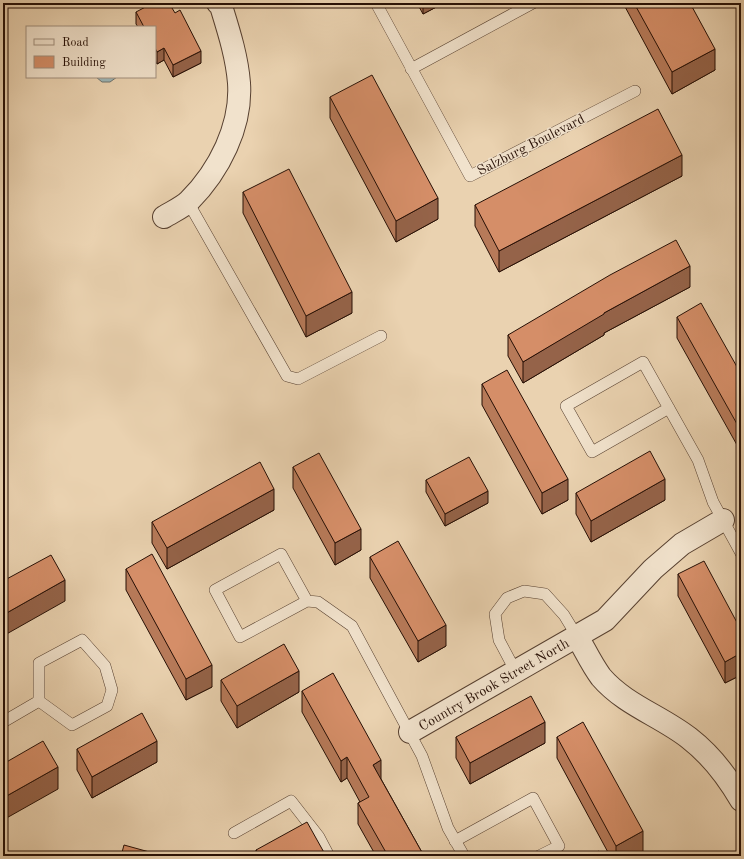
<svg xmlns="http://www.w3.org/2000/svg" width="744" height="859" font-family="'Old Standard TT',serif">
  <rect width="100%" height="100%" fill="#ead2b0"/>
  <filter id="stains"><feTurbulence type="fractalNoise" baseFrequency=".005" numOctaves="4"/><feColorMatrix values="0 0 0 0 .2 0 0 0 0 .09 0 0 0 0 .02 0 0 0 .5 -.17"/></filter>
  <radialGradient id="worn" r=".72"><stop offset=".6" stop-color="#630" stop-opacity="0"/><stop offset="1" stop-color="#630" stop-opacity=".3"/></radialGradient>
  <!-- water -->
  <path fill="#9cb5b6" stroke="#6d736f" d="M96,77H117L110,82H102Z"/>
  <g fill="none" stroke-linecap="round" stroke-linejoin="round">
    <defs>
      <g id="lane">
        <path d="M376,3L470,176L635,91"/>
        <path d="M411,69L533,3"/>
        <path d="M188,202L287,376L298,379L381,336"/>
        <path d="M669,408L592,452L566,406L643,362L698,460L713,502L741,553"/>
        <path d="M307,601L281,554L215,590L240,637L307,601L318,602L352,626L422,756L448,828L464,856"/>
        <path d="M82,640L105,666L112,690L107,706L72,725L39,701V663Z"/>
        <path d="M516,672L499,640L495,614L507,598L524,591L545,594L564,615L578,638"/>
        <path d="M3,722L39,701"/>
        <path d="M234,833L291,801L319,837L329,856"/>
        <path d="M455,841L533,798L559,846L539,856"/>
      </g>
      <g id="street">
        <path d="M164,217C172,212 183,207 189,201C219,171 242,126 239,83C237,57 229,32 221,6L218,3"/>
        <path d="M578,638C585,650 592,665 601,677C625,705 661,716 689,738C711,755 727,776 741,800"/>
        <path d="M410,732L605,620L653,569L682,544L723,520"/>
      </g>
    </defs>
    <!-- lane casing -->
    <use href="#lane" stroke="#574030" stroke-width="12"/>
    <!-- street casing -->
    <use href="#street" stroke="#574030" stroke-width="24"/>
    <!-- lane -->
    <use href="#lane" stroke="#f1e2cc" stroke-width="11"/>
    <!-- street -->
    <use href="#street" stroke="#f1e2cc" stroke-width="22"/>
  </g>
  <!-- wall -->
  <g fill="#b77a59" stroke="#260f05">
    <path d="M417,3H444L423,14Z"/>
    <path d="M623,3H690L715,70L672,94Z"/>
    <path d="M136,12L201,63L173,77L164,60L157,64L155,60V27H138L136,24Z"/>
    <path d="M330,97L438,219L396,242L330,118Z"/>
    <path d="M682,176L499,272L475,226V205Z"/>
    <path d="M243,192L352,313L306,337L243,213Z"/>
    <path d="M690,287L604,333V335L523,383L508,356V335Z"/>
    <path d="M677,317L741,374L737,445L677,338Z"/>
    <path d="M482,384L568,500L542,514L482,405Z"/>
    <path d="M293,467L361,550L335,565L293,488Z"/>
    <path d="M426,480L488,503L445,526L426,492Z"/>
    <path d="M576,493L665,500L591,542L576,514Z"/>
    <path d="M274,510L167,569L152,543V522Z"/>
    <path d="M370,557L446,646L418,662L370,578Z"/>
    <path d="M126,569L212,687L186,700L126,590Z"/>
    <path d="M678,574L741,630V675L725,683L678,596Z"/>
    <path d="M221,680L299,692L237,728L221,701Z"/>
    <path d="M302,691L381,779L424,856H376L358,824V803L360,802L347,778L341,782L302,712Z"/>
    <path d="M456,737L545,743L470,784L456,758Z"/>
    <path d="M557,737L643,853L637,856H610L557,758Z"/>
    <path d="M77,749L157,762L92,798L77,770Z"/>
    <path d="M256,850L326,856H256Z"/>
  </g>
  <!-- shaded-wall -->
  <g fill="#956349" stroke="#260f05">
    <path d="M423,3H444L423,14Z"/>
    <path d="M164,48V60L157,64V52Z"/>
    <path d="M715,49V70L672,94V72Z"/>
    <path d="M201,51V63L173,77V65Z"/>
    <path d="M682,155V176L499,272V251Z"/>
    <path d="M438,198V219L396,242V221Z"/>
    <path d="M690,266V287L604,333V335L523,383V362L604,313Z"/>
    <path d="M352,292V313L306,337V316Z"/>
    <path d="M741,422V443L737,445V424Z"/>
    <path d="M568,479V500L542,514V493Z"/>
    <path d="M665,479V500L591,542V521Z"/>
    <path d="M274,489V510L167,569V548Z"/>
    <path d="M488,491V503L445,526V514Z"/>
    <path d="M361,529V550L335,565V543Z"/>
    <path d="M65,580V601L3,636V615Z"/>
    <path d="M446,625V646L418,662V641Z"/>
    <path d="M741,653V675L725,683V662Z"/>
    <path d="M212,665V687L186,700V679Z"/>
    <path d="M299,671V692L237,728V706Z"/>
    <path d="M545,722V743L470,784V763Z"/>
    <path d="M157,741V762L92,798V777Z"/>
    <path d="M347,757V778L341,782V761Z"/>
    <path d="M381,760V781L373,765Z"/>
    <path d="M58,767V789L3,820V798Z"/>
    <path d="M643,831V853L637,856H616V846Z"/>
  </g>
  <!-- building -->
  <g fill="#d58e68" stroke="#260f05">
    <path d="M153,3H169L175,13L180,10L201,51L173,65L164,48L157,52L155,48V27H144L136,12Z"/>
    <path d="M634,3H690L715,49L672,72Z"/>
    <path d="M372,75L438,198L396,221L330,97Z"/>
    <path d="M658,109L682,155L499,251L475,205Z"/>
    <path d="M289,169L352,292L306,316L243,192Z"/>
    <path d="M676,240L690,266L604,313V314L523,362L508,335L610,275Z"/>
    <path d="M701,303L741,374V422L737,424L677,317Z"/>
    <path d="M507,370L568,479L542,493L482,384Z"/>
    <path d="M650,451L665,479L591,521L576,493Z"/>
    <path d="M319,453L361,529L335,543L293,467Z"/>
    <path d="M469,457L488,491L445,514L426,480Z"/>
    <path d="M260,462L274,489L167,548L152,522Z"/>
    <path d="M398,541L446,625L418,641L370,557Z"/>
    <path d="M152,554L212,665L186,679L126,569Z"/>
    <path d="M51,555L65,580L3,615V581Z"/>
    <path d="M704,561L741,630V653L725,662L678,574Z"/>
    <path d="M284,644L299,671L237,706L221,680Z"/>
    <path d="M333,673L381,760L373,765L424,856H388L358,803L369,797L347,757L341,761L302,691Z"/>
    <path d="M531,696L545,722L470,763L456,737Z"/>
    <path d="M142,713L157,741L92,777L77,749Z"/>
    <path d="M583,722L643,831L616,846L557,737Z"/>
    <path d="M43,741L58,767L3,798V764Z"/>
    <path d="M307,822L326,856H260L256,850Z"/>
    <path d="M124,845L153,853L152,856H121Z"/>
    <path d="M5,846L10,856H3V848Z"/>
    <path d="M599,851L602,856H590Z"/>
  </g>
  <g text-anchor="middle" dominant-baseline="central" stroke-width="3" stroke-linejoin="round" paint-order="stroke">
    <!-- street labels -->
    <g font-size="14" fill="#260f05" stroke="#f1e2cc">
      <text transform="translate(531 145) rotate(-27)">Salzburg Boulevard</text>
      <text transform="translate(494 685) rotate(-30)">Country Brook Street North</text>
    </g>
  </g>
  <!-- margin -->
  <rect width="744" height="859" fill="none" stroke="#ead2b0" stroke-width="16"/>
  <rect x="4" y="4" width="736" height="851" fill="none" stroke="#260f05" stroke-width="2"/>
  <rect x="8" y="8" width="728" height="843" fill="none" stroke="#260f05"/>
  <!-- legend -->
  <rect x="26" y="26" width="130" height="52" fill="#f1e2cc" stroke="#a08e7c"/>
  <rect x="34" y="39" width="20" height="6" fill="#f1e2cc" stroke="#a08e7c"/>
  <text x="62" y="46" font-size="12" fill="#260f05">Road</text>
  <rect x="34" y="56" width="20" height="12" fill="#d58e68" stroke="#a08e7c"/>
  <text x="62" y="66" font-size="12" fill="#260f05">Building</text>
  <rect width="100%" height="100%" filter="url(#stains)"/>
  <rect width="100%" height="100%" fill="url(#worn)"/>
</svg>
